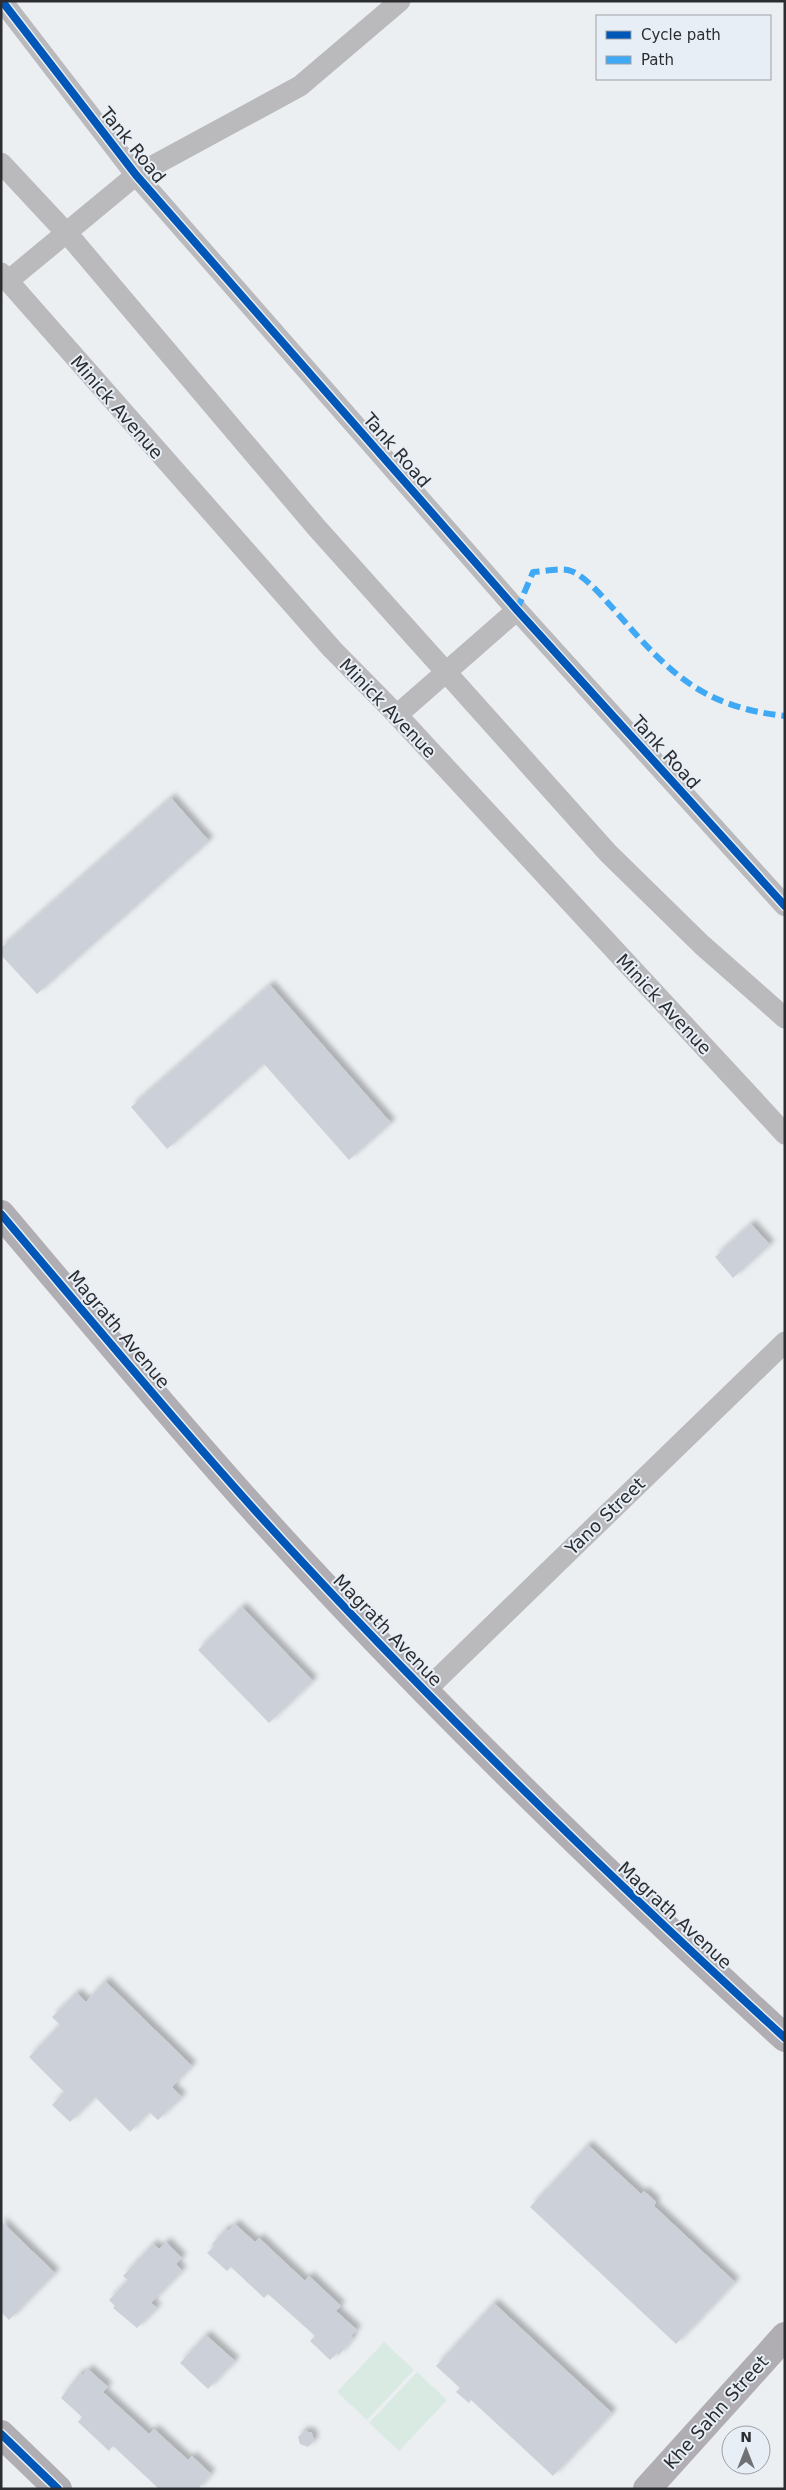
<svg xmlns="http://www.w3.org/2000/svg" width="786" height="2490" font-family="'DejaVu Sans',sans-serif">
  <defs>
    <filter id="shadow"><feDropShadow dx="4.5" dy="-4.5" stdDeviation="2.5" flood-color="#0004"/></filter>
  </defs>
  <rect width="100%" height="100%" fill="#eceff2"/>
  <!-- green -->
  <g fill="#d9eae2">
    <path d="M384,2342L414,2370L367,2420L337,2392Z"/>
    <path d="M417,2372L447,2400L399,2451L369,2423Z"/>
  </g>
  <!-- building -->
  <g fill="#ccd1d9" filter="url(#shadow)">
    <path d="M171,798L209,841L37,994L1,955V948Z"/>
    <path d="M270,985L391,1123L349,1160L264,1064L167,1149L131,1107Z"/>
    <path d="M751,1224L770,1245L733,1278L715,1257Z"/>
    <path d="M242,1607L313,1681L269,1723L198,1650Z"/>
    <path d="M105,1981L192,2066L172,2087L182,2097L158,2120L149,2112L130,2132L95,2097L70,2122L52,2105L64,2092L29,2057L60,2025L52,2017L77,1993L86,2002Z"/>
    <path d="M588,2145L641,2194L644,2191L656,2202L654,2206L735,2282L676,2344L530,2207Z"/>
    <path d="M1,2221L55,2273L9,2320L1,2312Z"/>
    <path d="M235,2224L255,2242L259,2238L305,2281L309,2276L341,2306L336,2311L357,2330L351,2336L353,2338L339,2355L337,2353L330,2360L310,2341L315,2336L268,2294L264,2298L231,2267L227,2271L207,2253L214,2246L212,2244L226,2229L228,2231Z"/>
    <path d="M166,2242L182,2258L176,2264L182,2271L151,2303L157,2308L137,2328L113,2308L115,2306L109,2300L128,2280L123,2276L153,2244L159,2249Z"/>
    <path d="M494,2303L612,2413L553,2476L471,2400L469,2403L456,2392L460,2388L436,2366Z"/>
    <path d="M206,2335L235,2361L208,2389L180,2363Z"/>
    <path d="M88,2369L108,2387L103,2392L149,2434L154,2429L188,2460L192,2456L211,2474L198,2489H159L113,2446L109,2451L78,2422L82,2417L61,2398L80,2373L82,2376Z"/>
    <path d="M304,2431L312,2433L314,2441L308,2447L300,2444L298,2437Z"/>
  </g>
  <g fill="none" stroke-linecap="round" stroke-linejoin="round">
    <!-- street -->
    <g stroke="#bab9bc" stroke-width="21">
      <path d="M2,1L136,175L517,610L785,906"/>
      <path d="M1,163L72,239L316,527L608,853L702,945L785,1018"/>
      <path d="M1,273L332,649L397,715L785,1134"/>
      <path d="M8,281L136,175L300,86L400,1"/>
      <path d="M397,715L517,610"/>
      <path d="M425,1691L785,1342"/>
    </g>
    <!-- secondary -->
    <g stroke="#b0aeb3" stroke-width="28">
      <path d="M1,1214C101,1332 199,1451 304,1564C457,1729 619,1886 785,2038"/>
      <path d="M1,2434L58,2489"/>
      <path d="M647,2489L785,2336"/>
    </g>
    <!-- quiet -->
    <path stroke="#3fa9f5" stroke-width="6" stroke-dasharray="12 6" stroke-linecap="butt" d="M517,610L533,572C543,572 561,567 571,571C586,576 607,602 618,614C670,674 703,707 785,716"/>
    <defs>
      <g id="cycleway">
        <path d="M2,1L136,175L517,610L785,906"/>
        <path d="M1,1214C101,1332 199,1451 304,1564C457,1729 619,1886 785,2038"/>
        <path d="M1,2434L58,2489"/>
      </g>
    </defs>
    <!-- cycleway casing -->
    <use href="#cycleway" stroke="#e8eef6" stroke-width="11"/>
    <!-- cycleway -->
    <use href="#cycleway" stroke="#0057b8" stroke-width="8"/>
  </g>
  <g text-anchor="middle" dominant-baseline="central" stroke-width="4" stroke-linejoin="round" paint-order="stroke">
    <!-- street labels -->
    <g font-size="18" fill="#2b2d30" stroke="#e8eef6">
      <text transform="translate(133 145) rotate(51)">Tank Road</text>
      <text transform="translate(117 407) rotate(49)">Minick Avenue</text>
      <text transform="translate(397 450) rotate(49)">Tank Road</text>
      <text transform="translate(388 708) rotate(46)">Minick Avenue</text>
      <text transform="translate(666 752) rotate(48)">Tank Road</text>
      <text transform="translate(664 1004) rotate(47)">Minick Avenue</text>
      <text transform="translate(119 1329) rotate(50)">Magrath Avenue</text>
      <text transform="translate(605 1516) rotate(-44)">Yano Street</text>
      <text transform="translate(388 1630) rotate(46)">Magrath Avenue</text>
      <text transform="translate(675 1915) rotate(43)">Magrath Avenue</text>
      <text transform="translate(716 2412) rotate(-48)">Khe Sahn Street</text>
    </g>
  </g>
  <!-- border -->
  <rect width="786" height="2490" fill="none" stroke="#2b2d30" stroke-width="5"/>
  <!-- legend -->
  <rect x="596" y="15" width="175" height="65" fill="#e8eef6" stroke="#9ca1a7"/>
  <rect x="606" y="31" width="25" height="8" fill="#0057b8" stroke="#9ca1a7"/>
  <text x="641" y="40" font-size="15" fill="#2b2d30">Cycle path</text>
  <rect x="606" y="56" width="25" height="8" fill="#3fa9f5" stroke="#9ca1a7"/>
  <text x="641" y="65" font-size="15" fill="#2b2d30">Path</text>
  <!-- north arrow -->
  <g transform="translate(746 2450)"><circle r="24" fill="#e8eef6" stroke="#9ca1a7"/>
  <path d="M0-4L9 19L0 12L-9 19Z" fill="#6f7174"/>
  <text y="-8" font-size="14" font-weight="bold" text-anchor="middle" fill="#2b2d30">N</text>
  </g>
</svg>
